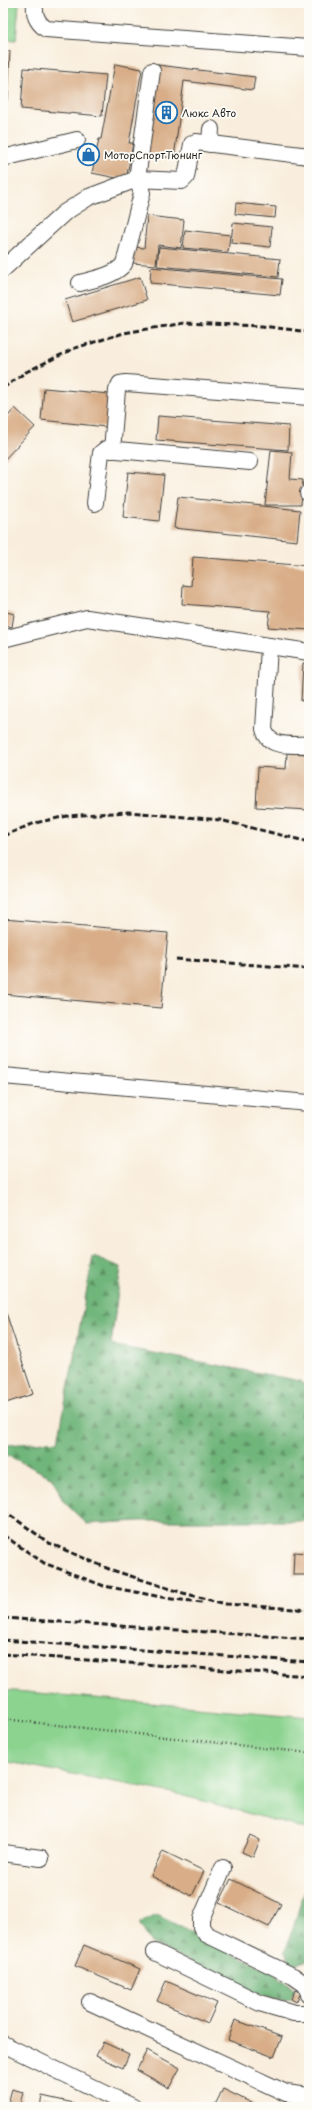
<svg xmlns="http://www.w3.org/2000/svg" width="312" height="2110" font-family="'Playpen Sans',sans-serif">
  <defs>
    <pattern id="forest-firs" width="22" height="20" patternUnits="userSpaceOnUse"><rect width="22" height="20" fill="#70b57a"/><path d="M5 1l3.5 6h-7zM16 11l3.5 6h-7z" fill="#5b9263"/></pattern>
  </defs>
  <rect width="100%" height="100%" fill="#fdfcf7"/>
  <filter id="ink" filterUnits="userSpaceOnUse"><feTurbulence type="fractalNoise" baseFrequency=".025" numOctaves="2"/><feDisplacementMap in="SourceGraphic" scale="8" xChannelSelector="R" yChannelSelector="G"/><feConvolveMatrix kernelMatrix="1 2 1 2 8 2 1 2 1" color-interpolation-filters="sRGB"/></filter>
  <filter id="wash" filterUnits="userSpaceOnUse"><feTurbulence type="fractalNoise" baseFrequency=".012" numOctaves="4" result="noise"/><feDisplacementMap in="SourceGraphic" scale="16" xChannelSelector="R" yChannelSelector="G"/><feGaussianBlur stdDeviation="0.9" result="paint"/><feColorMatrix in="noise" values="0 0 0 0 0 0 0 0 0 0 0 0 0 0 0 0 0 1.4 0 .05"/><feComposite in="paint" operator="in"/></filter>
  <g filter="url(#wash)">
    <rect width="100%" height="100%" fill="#f9eedd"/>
    <!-- grass -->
    <g fill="#8bd38f" stroke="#547856">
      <path d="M3,3H19L16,40L3,39Z"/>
      <path d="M3,1690L309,1717V1830L174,1793L3,1761Z"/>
    </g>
    <!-- forest -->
    <g fill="url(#forest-firs)" stroke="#46684b">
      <path d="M93,1257L121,1267L111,1345L301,1381L309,1391V1521H140L87,1524L63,1501L53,1478L3,1453L7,1445L58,1441Z"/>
      <path d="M309,1888V1960L290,1965L285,1952L304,1893Z"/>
      <path d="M157,1915L277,1975L295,1990L291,1999L282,2000L258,1994L151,1943L139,1923Z"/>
    </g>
    <g id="blocks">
      <!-- building -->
      <g fill="#d8ad87">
        <path d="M3,51H10L8,99H3Z"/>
        <path d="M115,64L142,69L129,143H133L126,180L92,173L99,139H101Z"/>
        <path d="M158,65L255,77L253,90L184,81L174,158L147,155Z"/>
        <path d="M24,68L106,75L102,116L21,109Z"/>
        <path d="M236,203L276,207L275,218L235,214Z"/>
        <path d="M147,216L184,220L181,248L158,245L156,265L133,263L135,247L144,248Z"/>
        <path d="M233,223L272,227L270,247L231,243Z"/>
        <path d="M185,230L230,235L228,252L183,248Z"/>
        <path d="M159,247L280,259L278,277L157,266Z"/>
        <path d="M151,267L282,279L280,295L150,283Z"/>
        <path d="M140,277L147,300L72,322L65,300Z"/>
        <path d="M44,388L109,394L106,427L41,420Z"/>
        <path d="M15,408L35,427L3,461V422Z"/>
        <path d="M158,416L289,426L288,450L156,440Z"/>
        <path d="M271,450L292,452L290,479L303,480L301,505H265Z"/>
        <path d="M128,472L164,475L159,521L123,517Z"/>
        <path d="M178,497L300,510L297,541L174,528Z"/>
        <path d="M193,557L309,566V630L268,627L270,611L182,604L183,585L191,586Z"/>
        <path d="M3,611L14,614L12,627L3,625Z"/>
        <path d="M303,663H309V701H301Z"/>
        <path d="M287,753L309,754V810L256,807L258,767L286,769Z"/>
        <path d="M3,919L168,933L161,1008L3,994Z"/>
        <path d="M3,1304L33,1394L3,1404Z"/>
        <path d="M294,1552L309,1553V1575H293Z"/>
        <path d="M250,1835L260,1840L253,1857L242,1852Z"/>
        <path d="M163,1851L204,1871L192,1896L151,1876Z"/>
        <path d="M231,1879L281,1904L269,1927L219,1903Z"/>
        <path d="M84,1945L140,1969L131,1990L75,1966Z"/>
        <path d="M166,1981L217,2003L208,2023L157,2001Z"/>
        <path d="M295,1990L301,1993L296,2002L291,1999Z"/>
        <path d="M235,2020L282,2037L274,2057L228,2040Z"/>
        <path d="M103,2042L129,2054L123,2068L96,2056Z"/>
        <path d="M147,2050L180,2068L169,2088L137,2070Z"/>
        <path d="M12,2089L23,2092L19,2107H7Z"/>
        <path d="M223,2089L260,2107H214Z"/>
        <path d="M42,2096L74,2103L73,2107H40Z"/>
      </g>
    </g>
  </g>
  <g filter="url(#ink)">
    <use href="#blocks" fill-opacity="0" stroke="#3d3c39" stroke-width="1"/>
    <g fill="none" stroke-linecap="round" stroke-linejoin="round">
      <defs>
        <g id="minor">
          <path d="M35,3C34,15 36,21 46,29L309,48"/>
          <path d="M210,144L211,129"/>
          <path d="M3,158L77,140"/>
          <path d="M3,269L64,213L89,197L137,179L152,71"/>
          <path d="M80,283C95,279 114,276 124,264L142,193L137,179L182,181L186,177L192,144L196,142L309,156"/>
          <path d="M112,450L117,390L120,384L126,383L309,397"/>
          <path d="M308,493H309"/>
          <path d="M95,503L101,453L106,449L250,462"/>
          <path d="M3,639L87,618L309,652"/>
          <path d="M269,647L264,729C269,749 291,744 309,745"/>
          <path d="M3,1076L309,1103"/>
          <path d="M3,1853L41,1858"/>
          <path d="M223,1868L201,1919V1927L206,1934L293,1976L306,1985L309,1994"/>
          <path d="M155,1952L260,2003L294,2013H309"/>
          <path d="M90,2002L286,2093L309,2096"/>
          <path d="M3,2044L133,2107"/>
        </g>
      </defs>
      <!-- minor casing -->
      <use href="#minor" stroke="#3d3c39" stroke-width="18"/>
      <!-- path -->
      <g stroke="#3d3c39" stroke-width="2.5" stroke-dasharray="1 3" stroke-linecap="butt">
        <path d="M3,1719L309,1753"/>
        <path d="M306,1967L309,1961"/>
      </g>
      <!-- minor -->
      <use href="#minor" stroke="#fff" stroke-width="16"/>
      <!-- rail -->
      <g stroke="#1c1c1c" stroke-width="3" stroke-dasharray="6 3" stroke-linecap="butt">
        <path d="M3,388L26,372L75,348L124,333L184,323L262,326L309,332"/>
        <path d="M3,836L35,823L67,816L128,812L220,820L309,842"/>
        <path d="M176,959L309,969"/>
        <path d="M3,1510L49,1543L109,1569L183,1593L226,1604L309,1610"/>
        <path d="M3,1535L44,1563L104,1586L172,1599L202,1602"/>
        <path d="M3,1618L309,1639"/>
        <path d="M3,1640L309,1662"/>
        <path d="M3,1654L309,1676"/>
      </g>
    </g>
  </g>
  <!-- icons -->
  <defs>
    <symbol id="building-ring" viewBox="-11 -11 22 22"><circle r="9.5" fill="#fdfcf7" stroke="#1f6fb2" stroke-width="1.5"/><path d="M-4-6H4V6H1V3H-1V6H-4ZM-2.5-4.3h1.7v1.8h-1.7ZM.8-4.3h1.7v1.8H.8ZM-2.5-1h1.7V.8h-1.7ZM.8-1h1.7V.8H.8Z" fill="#1f6fb2"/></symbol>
    <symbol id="shop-ring" viewBox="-11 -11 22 22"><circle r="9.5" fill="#fdfcf7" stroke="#1f6fb2" stroke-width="1.5"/><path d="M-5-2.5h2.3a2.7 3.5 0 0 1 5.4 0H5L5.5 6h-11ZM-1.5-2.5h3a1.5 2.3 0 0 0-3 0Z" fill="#1f6fb2"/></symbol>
  </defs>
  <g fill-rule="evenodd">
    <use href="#building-ring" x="154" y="100" width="25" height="25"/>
    <use href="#shop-ring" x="76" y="142" width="25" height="25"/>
  </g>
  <g text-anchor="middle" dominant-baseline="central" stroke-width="3.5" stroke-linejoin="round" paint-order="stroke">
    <!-- poi labels -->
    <g font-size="10" fill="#1c1c1c" stroke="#fdfcf7" text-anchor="start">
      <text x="182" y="112">Люкс Авто</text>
      <text x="104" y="154">МоторСпортТюнинг</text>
    </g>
  </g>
  <!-- margin -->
  <rect width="312" height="2110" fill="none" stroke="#fdfcf7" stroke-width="16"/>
</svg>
